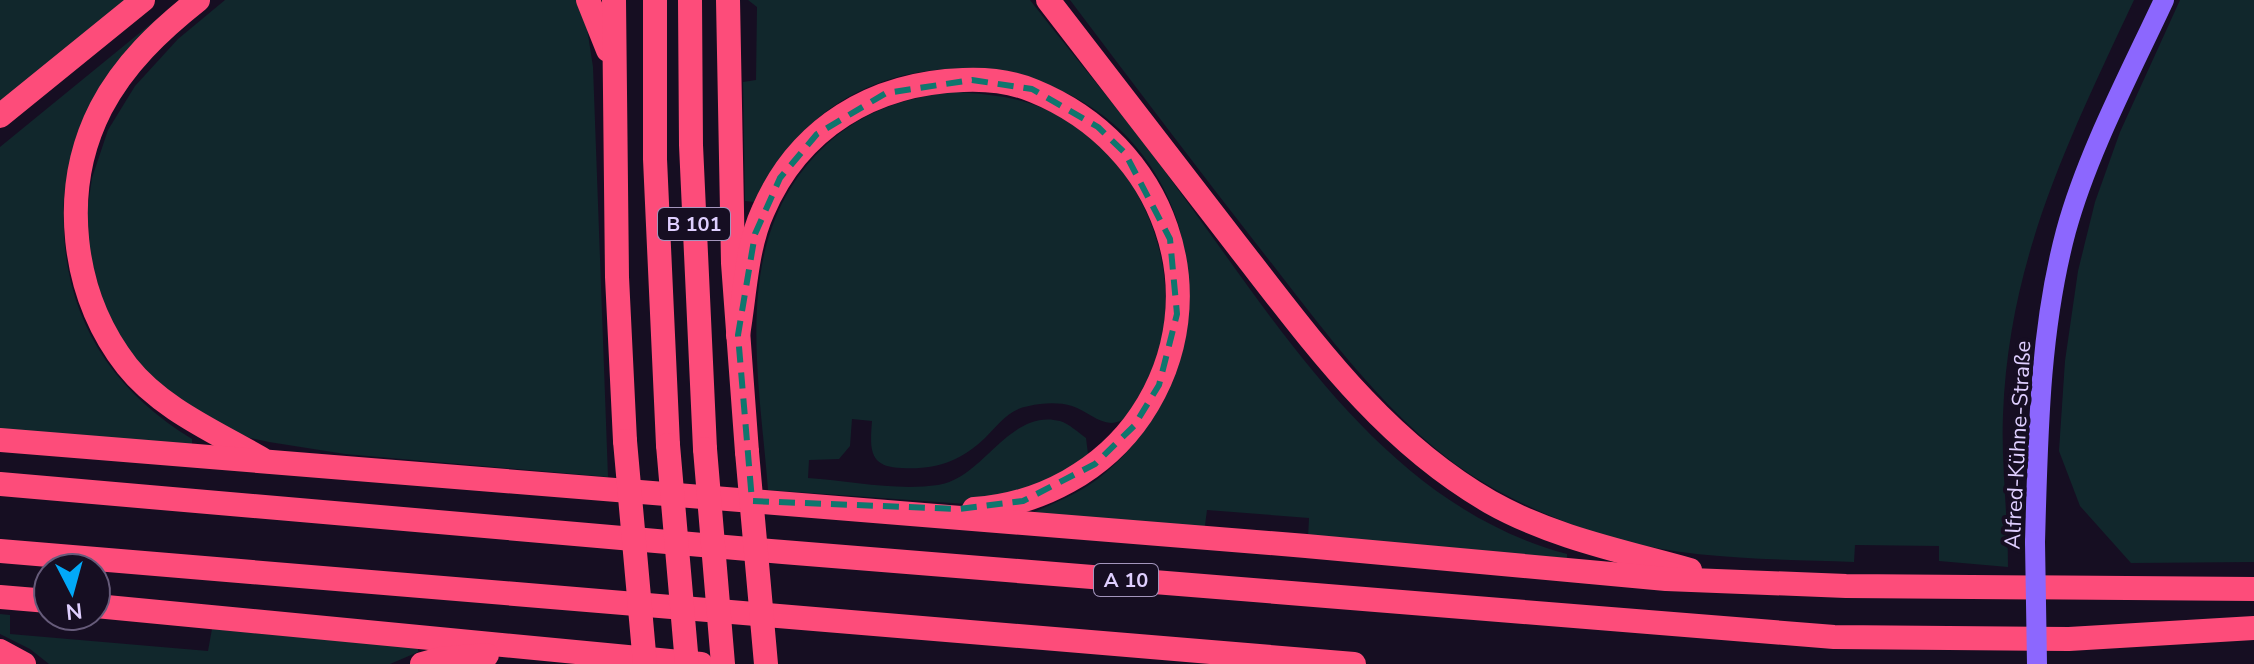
<svg xmlns="http://www.w3.org/2000/svg" width="2254" height="664" font-family="'Nunito Sans',sans-serif">
  <rect width="100%" height="100%" fill="#160e22"/>
  <!-- green -->
  <g fill="#11272c">
    <path d="M0,0H133L0,109Z"/>
    <path d="M180,0L163,21C140,60 117,98 95,136C86,151 73,167 67,183C62,197 64,217 64,232C68,324 115,392 192,439V445L0,431V147Z"/>
    <path d="M225,0H577L587,28L593,67L608,477L345,454L269,442L250,438L199,416L142,369L110,324L90,257L87,212L92,178L108,130L135,86L178,39Z"/>
    <path d="M748,0H1030C1080,64 1133,126 1180,192C1283,332 1387,506 1567,554V558L1308,538L1309,518L1207,510L1204,533L1025,516C1052,504 1082,493 1105,473C1200,393 1218,246 1137,148C1061,56 907,41 816,120C790,142 771,173 754,202L745,201L743,82L756,80L757,7Z"/>
    <path d="M1070,0H2134C2069,139 2009,258 2003,415C2001,466 2008,516 2008,567L1939,561V546L1855,545L1854,562C1777,559 1695,560 1620,540C1562,524 1493,494 1446,457C1378,403 1329,337 1276,269C1206,180 1138,90 1070,0Z"/>
    <path d="M2180,0H2254V562L2131,563L2080,506L2059,451L2065,361L2078,271L2095,202L2120,132Z"/>
    <path d="M956,92C985,94 1012,96 1040,107C1132,142 1185,256 1159,350C1152,374 1139,395 1127,417C1106,433 1091,412 1072,406C1059,402 1042,403 1029,406C1009,409 998,425 985,438C961,461 936,470 902,468C868,467 870,448 872,421L852,419L850,446L839,459L809,460L808,478C850,481 896,491 938,485C984,478 1009,408 1060,421C1069,424 1078,432 1086,438L1088,454L1083,462L1035,488L966,504L768,490C759,370 728,234 828,143C864,111 908,96 956,92Z"/>
    <path d="M0,614L10,615V634L208,651L212,629L418,648V652L390,664H49L30,649L0,634Z"/>
  </g>
  <g fill="none" stroke-linecap="round" stroke-linejoin="round">
    <!-- secondary -->
    <path stroke="#8c67fe" stroke-width="20" d="M2035,542C2038,438 2039,332 2066,231C2087,154 2130,73 2164,0"/>
    <!-- highway -->
    <g stroke="#fd4c7a" stroke-width="24">
      <path d="M198,0C160,30 124,64 101,108C59,190 71,294 127,366C161,409 216,432 262,459"/>
      <path d="M588,0L608,50"/>
      <path d="M614,0L617,277L625,441"/>
      <path d="M655,0V159L668,445"/>
      <path d="M690,0L691,145L705,449"/>
      <path d="M728,0L733,263L747,452"/>
      <path d="M1048,0C1111,81 1174,163 1237,245C1312,341 1382,440 1490,502C1552,537 1622,551 1690,570"/>
      <path d="M0,116L143,0"/>
      <path d="M738,335C745,295 746,248 763,211C799,127 874,83 963,80C986,79 1013,82 1034,91C1164,144 1221,295 1141,415C1104,470 1040,505 974,509"/>
      <path d="M0,440L1306,546L1666,579L1846,586L2254,589"/>
      <path d="M0,484L783,552L1834,637L2069,639L2254,628"/>
      <path d="M0,551L1354,664"/>
      <path d="M0,597L48,601"/>
      <path d="M96,606L701,664"/>
      <path d="M0,651L24,664"/>
      <path d="M422,664L440,659L487,655"/>
    </g>
    <!-- secondary-bridge -->
    <path stroke="#8c67fe" stroke-width="20" d="M2035,542L2037,664"/>
    <!-- highway-bridge -->
    <g stroke="#fd4c7a" stroke-width="24">
      <path d="M625,441L645,664"/>
      <path d="M668,445L687,664"/>
      <path d="M705,449L723,664"/>
      <path d="M747,452L766,664"/>
    </g>
  </g>
  <!-- marked area -->
  <path fill="none" stroke="#0f766e" stroke-width="6" stroke-dasharray="16 10" stroke-linejoin="round" d="M972,80L1032,89L1098,127L1125,153L1170,239L1177,314L1159,385L1134,426L1095,464L1023,501L958,509L752,501L738,335L755,234L780,178L817,134L886,93Z"/>
  <g text-anchor="middle" dominant-baseline="central" stroke-width="8" stroke-linejoin="round" paint-order="stroke">
    <!-- shield labels -->
    <g fill="#160e22" stroke="#a395bd" stroke-width="2">
      <rect x="658" y="208" width="72" height="32" rx="6"/>
      <rect x="1094" y="564" width="64" height="32" rx="6"/>
    </g>
    <g font-size="20" font-weight="bold" fill="#dfcfff">
      <text x="694" y="224">B 101</text>
      <text x="1126" y="580">A 10</text>
    </g>
    <!-- street labels -->
    <g font-size="22" fill="#dfcfff" stroke="#160e22">
      <text transform="translate(2018 445) rotate(-87)">Alfred-Kühne-Straße</text>
    </g>
  </g>
  <!-- north arrow -->
  <g transform="translate(72 592) rotate(174)"><circle r="38" fill="#160e22" stroke="#665b7a" stroke-width="2"/>
  <path d="M0-6L14 30L0 20L-14 30Z" fill="#02a9f8"/>
  <text y="-12" font-size="22" font-weight="bold" text-anchor="middle" fill="#dfcfff">N</text>
  </g>
</svg>
